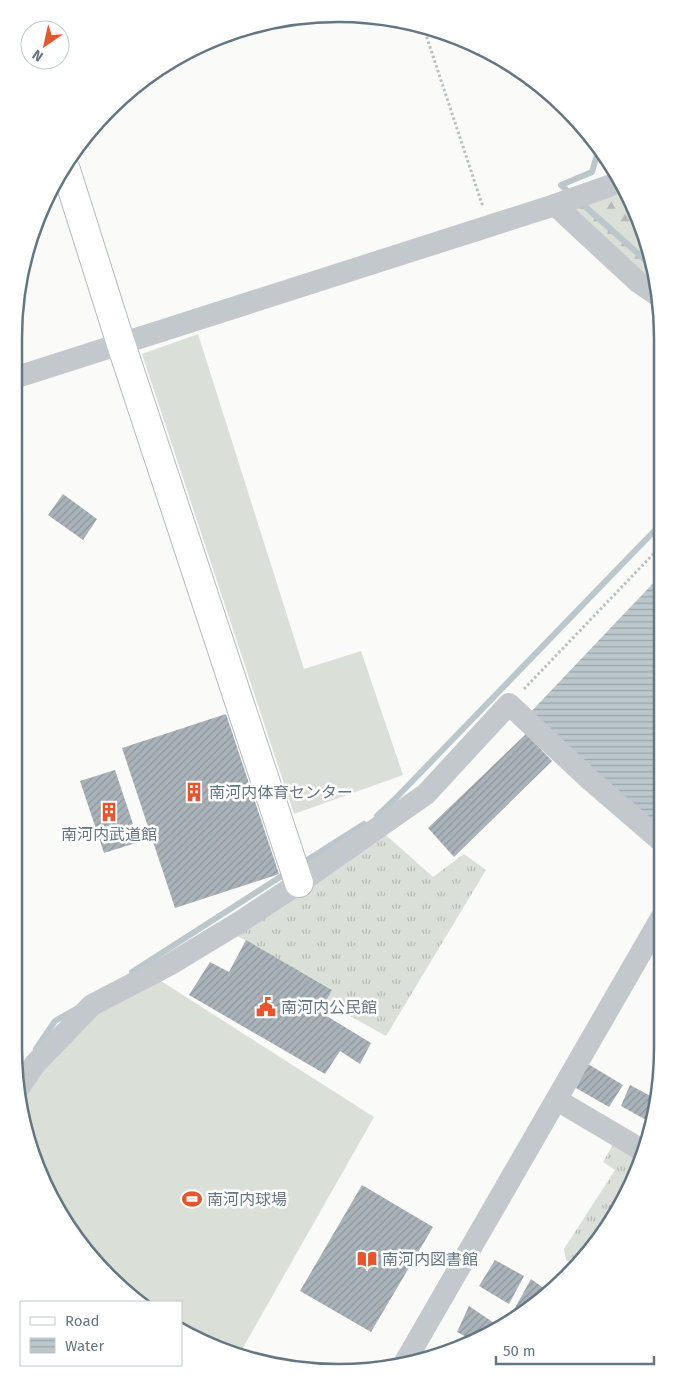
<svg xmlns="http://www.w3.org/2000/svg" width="676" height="1386" font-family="'Fira Sans','Noto Sans JP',sans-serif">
  <defs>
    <pattern id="grass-tufts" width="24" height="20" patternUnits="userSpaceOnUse" patternTransform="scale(1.25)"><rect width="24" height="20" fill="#dadfd7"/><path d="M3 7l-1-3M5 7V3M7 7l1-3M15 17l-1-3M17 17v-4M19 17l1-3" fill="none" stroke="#b4b9b4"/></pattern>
    <pattern id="forest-firs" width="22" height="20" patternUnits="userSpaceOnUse" patternTransform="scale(1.25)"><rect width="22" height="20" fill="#dadfd7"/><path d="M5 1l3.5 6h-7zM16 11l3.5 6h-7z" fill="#b4b9b4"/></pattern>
    <pattern id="water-rules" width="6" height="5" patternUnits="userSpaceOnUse" patternTransform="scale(1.25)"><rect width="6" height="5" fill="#bbc7cb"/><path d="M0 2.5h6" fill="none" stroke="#9ca6aa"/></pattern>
    <pattern id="building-hatch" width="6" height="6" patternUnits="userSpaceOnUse" patternTransform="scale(1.25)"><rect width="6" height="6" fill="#aab3b9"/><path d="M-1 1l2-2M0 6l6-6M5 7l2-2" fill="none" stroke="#8e969c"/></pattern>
  </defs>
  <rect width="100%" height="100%" fill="#fafaf8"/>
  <!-- grass -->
  <g fill="url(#grass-tufts)">
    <path d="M378,828L433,877L464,854L486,870L386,1036L325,1002L331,989L227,930Z"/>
    <path d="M615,1141L639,1155L629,1191L576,1266L566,1260L564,1249L615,1170L603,1162Z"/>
  </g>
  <!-- forest -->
  <path fill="url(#forest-firs)" d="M619,181L638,214L660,296L555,205Z"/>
  <!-- pitch -->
  <g fill="#dadfd7">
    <path d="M198,334L304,669L361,651L403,775L294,814L142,354Z"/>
    <path d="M150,974L374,1117L240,1353L181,1331V1302H146L81,1246L31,1152L20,1086L92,1005Z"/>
  </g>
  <!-- water -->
  <path fill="url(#water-rules)" d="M660,576L661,841L525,718Z"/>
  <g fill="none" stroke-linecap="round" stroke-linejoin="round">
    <!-- stream -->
    <g stroke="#bbc7cb" stroke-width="6">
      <path d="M571,194L561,185L592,172L599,148"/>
      <path d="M580,202L652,266"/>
      <path d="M377,816L395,799L660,525"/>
      <path d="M301,864L364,824"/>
      <path d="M132,972L288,872"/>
      <path d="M36,1049L55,1021L76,1009"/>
    </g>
  </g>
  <!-- building -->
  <g fill="url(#building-hatch)">
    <path d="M63,494L97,519L83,540L48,515Z"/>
    <path d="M226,714L279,874L175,908L122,748Z"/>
    <path d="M526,734L552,761L454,857L428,828Z"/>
    <path d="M115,770L139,842L104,853L80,781Z"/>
    <path d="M246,940L332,990L320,1012L371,1043L360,1064L340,1051L325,1074L189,995L210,962L229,972Z"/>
    <path d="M588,1064L623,1085L609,1107L576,1088Z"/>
    <path d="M630,1085L654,1098L648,1121L621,1106Z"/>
    <path d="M362,1185L433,1227L371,1332L300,1291Z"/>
    <path d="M495,1260L524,1276L509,1304L479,1286Z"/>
    <path d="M531,1279L548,1291L520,1311L515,1308Z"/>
    <path d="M469,1306L497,1325L494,1330L481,1339L474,1341L457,1332Z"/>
  </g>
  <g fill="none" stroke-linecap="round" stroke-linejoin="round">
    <defs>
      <path id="secondary" d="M66,170L121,344L299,883"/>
    </defs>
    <!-- secondary casing -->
    <use href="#secondary" stroke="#b3babf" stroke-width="30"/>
    <!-- path -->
    <g stroke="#bbbfc2" stroke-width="3" stroke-dasharray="2.5 2.5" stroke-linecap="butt">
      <path d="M425,32L483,207"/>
      <path d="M524,689L660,547"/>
    </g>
    <!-- street -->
    <g stroke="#c3c8cc" stroke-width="22">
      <path d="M555,205L638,282L660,297"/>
      <path d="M14,378L555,205L609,186L619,181"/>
      <path d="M20,1086L35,1064L92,1005L169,965L240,922L299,883L426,794L509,704L589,779L661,841"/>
      <path d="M557,1100L640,1149"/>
      <path d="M405,1362L661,918"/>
    </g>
    <!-- secondary -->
    <use href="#secondary" stroke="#fff" stroke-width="28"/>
  </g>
  <!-- icons -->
  <defs>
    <symbol id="building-bare" viewBox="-9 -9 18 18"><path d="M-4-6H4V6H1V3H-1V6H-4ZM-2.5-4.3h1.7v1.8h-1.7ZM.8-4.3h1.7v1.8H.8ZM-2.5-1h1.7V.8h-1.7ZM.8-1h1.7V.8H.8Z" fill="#e4572e" stroke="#fff" stroke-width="2.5" paint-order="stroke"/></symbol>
    <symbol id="civic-bare" viewBox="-9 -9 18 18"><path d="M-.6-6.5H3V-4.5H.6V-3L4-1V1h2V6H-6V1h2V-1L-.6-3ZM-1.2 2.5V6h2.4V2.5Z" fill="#e4572e" stroke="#fff" stroke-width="2.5" paint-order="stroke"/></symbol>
    <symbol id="stadium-bare" viewBox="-9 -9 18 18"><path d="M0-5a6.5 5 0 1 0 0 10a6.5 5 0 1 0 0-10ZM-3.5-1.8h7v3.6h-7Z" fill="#e4572e" stroke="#fff" stroke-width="2.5" paint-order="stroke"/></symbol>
    <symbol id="library-bare" viewBox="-9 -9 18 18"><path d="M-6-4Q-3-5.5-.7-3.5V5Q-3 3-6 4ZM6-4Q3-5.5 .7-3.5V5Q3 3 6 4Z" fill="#e4572e" stroke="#fff" stroke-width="2.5" paint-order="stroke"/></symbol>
  </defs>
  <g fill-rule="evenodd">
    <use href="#building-bare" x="180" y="778" width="28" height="28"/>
    <use href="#building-bare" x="95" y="798" width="28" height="28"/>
    <use href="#civic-bare" x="252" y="993" width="28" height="28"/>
    <use href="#stadium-bare" x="178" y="1185" width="28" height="28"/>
    <use href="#library-bare" x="353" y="1245" width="28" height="28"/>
  </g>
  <g text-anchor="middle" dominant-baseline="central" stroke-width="5" stroke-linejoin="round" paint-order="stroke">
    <!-- poi labels -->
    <g font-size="16" fill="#657683" stroke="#fff" text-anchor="start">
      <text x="209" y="792">南河内体育センター</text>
      <text x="109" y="834" text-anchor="middle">南河内武道館</text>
      <text x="281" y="1007">南河内公民館</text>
      <text x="207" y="1199">南河内球場</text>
      <text x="382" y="1259">南河内図書館</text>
    </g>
  </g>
  <!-- crop -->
  <path d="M0 0H676V1386H0ZM338 22H338A316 316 0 0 1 654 338V1048A316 316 0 0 1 338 1364H338A316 316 0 0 1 22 1048V338A316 316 0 0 1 338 22Z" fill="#fff" fill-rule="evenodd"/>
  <path fill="none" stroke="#657683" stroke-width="2.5" d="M338 22H338A316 316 0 0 1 654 338V1048A316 316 0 0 1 338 1364H338A316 316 0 0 1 22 1048V338A316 316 0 0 1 338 22Z"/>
  <!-- legend -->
  <rect x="20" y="1301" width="162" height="65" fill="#ffffff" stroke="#c1c8cd"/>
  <rect x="30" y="1317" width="25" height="8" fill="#ffffff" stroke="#c1c8cd"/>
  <text x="65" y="1326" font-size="15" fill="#657683">Road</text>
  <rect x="30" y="1338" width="25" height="15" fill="url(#water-rules)" stroke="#c1c8cd"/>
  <text x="65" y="1351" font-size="15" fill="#657683">Water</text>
  <!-- north arrow -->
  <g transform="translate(45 45) rotate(214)"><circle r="24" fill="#ffffff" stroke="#c1c8cd"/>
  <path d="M0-4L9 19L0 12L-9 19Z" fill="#e4572e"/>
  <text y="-8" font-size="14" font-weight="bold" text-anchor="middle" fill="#657683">N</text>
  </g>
  <!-- scale -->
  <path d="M496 1356v8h158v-8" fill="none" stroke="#657683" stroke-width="2.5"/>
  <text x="503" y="1356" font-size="15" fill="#657683" stroke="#ffffff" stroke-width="4" paint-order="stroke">50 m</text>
</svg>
